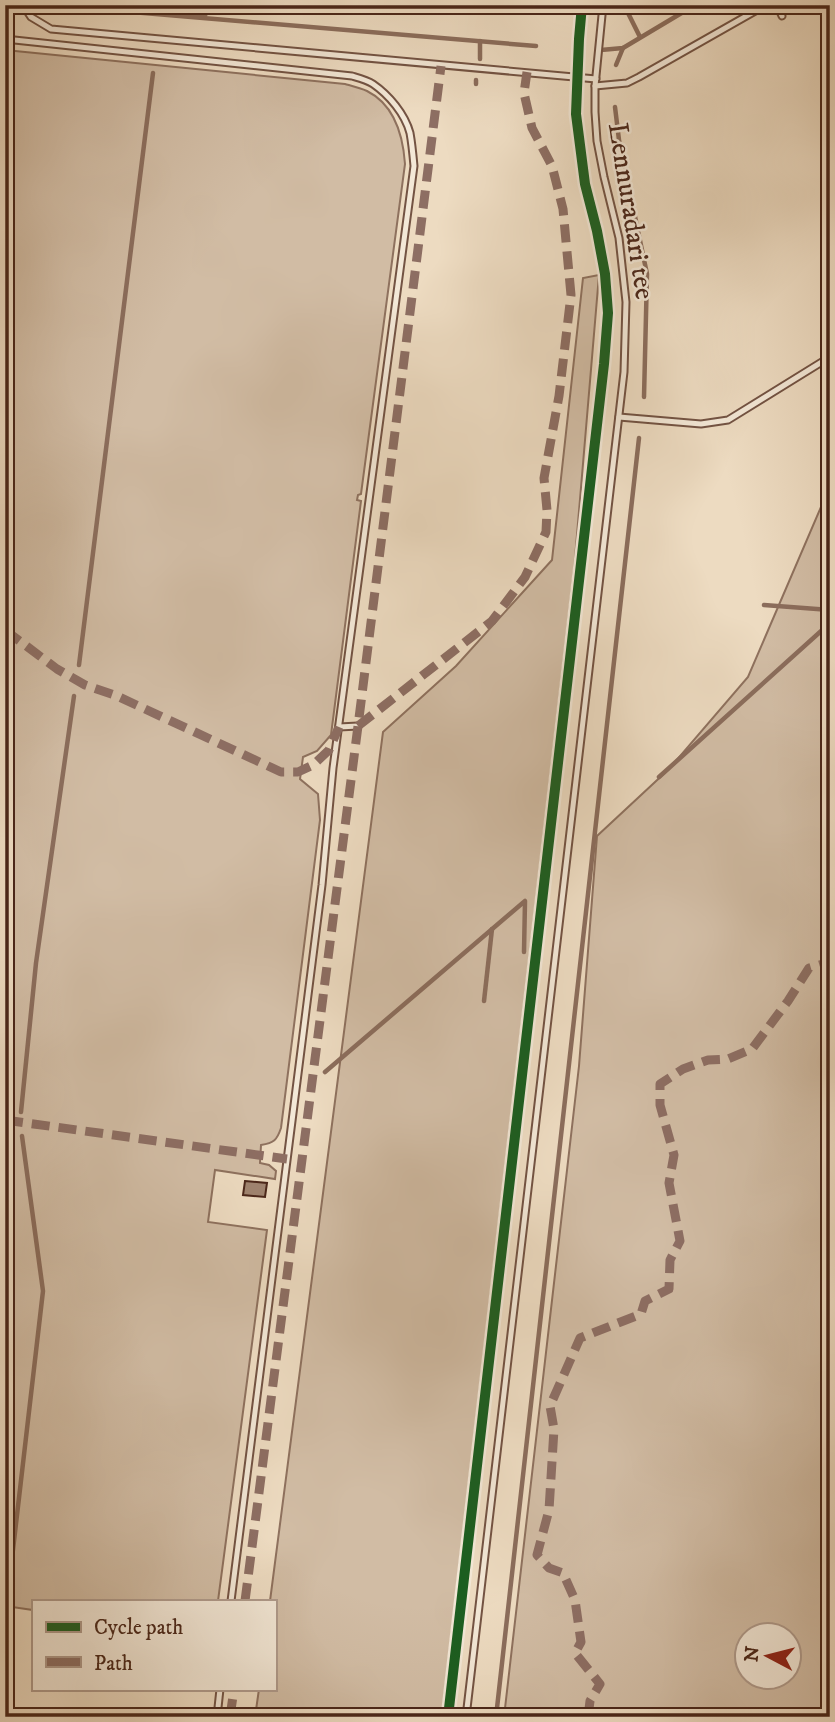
<svg xmlns="http://www.w3.org/2000/svg" width="835" height="1722" font-family="'IM FELL DW Pica',serif">
  <rect width="100%" height="100%" fill="#eddbc1"/>
  <filter id="stains"><feTurbulence type="fractalNoise" baseFrequency=".00286" numOctaves="4"/><feColorMatrix values="0 0 0 0 .2 0 0 0 0 .09 0 0 0 0 .02 0 0 0 .5 -.17"/></filter>
  <radialGradient id="worn" r=".72"><stop offset=".6" stop-color="#630" stop-opacity="0"/><stop offset="1" stop-color="#630" stop-opacity=".3"/></radialGradient>
  <!-- green -->
  <g fill="#d1bca4" stroke="#8e715e" stroke-width="2" fill-rule="evenodd">
    <path d="M98,5H212L206,16Z"/>
    <path d="M5,50L345,84C352,86 360,88 367,91C395,105 403,135 405,164L361,494L358,495L357,500L361,501L331,735L317,751L303,757L300,779L318,794L320,820L281,1128C277,1140 274,1143 261,1145L260,1163L269,1165L276,1171L275,1179L215,1170L208,1222L267,1230L218,1601H33V1610L5,1606Z"/>
    <path d="M599,275L574,570L442,1717H255L259,1689H275V1601H270L383,732L456,666L552,560L583,278Z"/>
    <path d="M830,486V1717H504L579,1066L597,836L669,769L748,677ZM790,1634V1676H748V1634Z"/>
  </g>
  <g fill="none" stroke-linecap="round" stroke-linejoin="round">
    <!-- stream -->
    <g stroke="#8b6d5c" stroke-width="4.5">
      <path d="M49,5L536,46"/>
      <path d="M624,5L640,37"/>
      <path d="M601,50L623,48L695,5"/>
      <path d="M480,59V41"/>
      <path d="M616,65L623,48"/>
      <path d="M476,84V80"/>
      <path d="M615,107L619,140L647,274L644,397"/>
      <path d="M764,605L830,610"/>
      <path d="M79,665L153,73"/>
      <path d="M659,777L830,623"/>
      <path d="M484,1001L492,929"/>
      <path d="M325,1072L525,901L524,952"/>
      <path d="M21,1112L36,963L74,696"/>
      <path d="M9,1584L43,1291L22,1136"/>
      <path d="M496,1717L639,438"/>
    </g>
  </g>
  <!-- building -->
  <path fill="#9f8470" stroke="#4a2619" stroke-width="2" d="M245,1181L267,1183L265,1197L243,1195Z"/>
  <g fill="none" stroke-linecap="round" stroke-linejoin="round">
    <defs>
      <g id="service">
        <path d="M23,5L31,17L51,29L596,79"/>
        <path d="M777,5L782,16"/>
        <path d="M5,39L352,76C359,78 367,80 373,84C389,95 405,114 410,133C412,144 413,155 414,166L333,768L322,885L231,1601"/>
        <path d="M595,86L627,83L639,77L766,5"/>
        <path d="M619,417L701,424L728,420L825,360L830,358"/>
        <path d="M339,727L358,726"/>
        <path d="M217,1717L220,1689"/>
        <path d="M466,1717L624,372L626,302L619,238L604,177L597,141L595,112V86L603,5"/>
      </g>
    </defs>
    <!-- service casing -->
    <use href="#service" stroke="#735343" stroke-width="9"/>
    <!-- service -->
    <use href="#service" stroke="#f3e8d7" stroke-width="5"/>
    <!-- quiet -->
    <g stroke="#8d6e63" stroke-width="9" stroke-dasharray="18 9" stroke-linecap="butt">
      <path d="M5,630L57,669L85,685L117,696L281,772H298L313,765L329,750L339,727"/>
      <path d="M358,726L492,621L525,577L546,532L547,510L544,478L559,396L571,295L563,209L552,166L532,128L524,93L527,72"/>
      <path d="M5,1120L287,1159"/>
      <path d="M245,1601L358,726L441,66"/>
      <path d="M230,1717L234,1689"/>
      <path d="M588,1717L590,1701L600,1684L575,1653L581,1642L575,1600L563,1573L549,1568L537,1555L549,1510L554,1429L550,1406L580,1338L641,1314L645,1301L669,1289L670,1260L680,1241L669,1183L674,1155L660,1105V1084L683,1069L708,1060L728,1059L752,1049L788,1001L809,968L830,962"/>
    </g>
    <defs>
      <path id="cycleway" d="M448,1717L604,364L608,313L605,274L597,231L585,184L576,114L579,39L582,5"/>
    </defs>
    <!-- cycleway casing -->
    <use href="#cycleway" stroke="#f3e8d7" stroke-width="15"/>
    <!-- cycleway -->
    <use href="#cycleway" stroke="#1b5e20" stroke-width="10"/>
  </g>
  <g text-anchor="middle" dominant-baseline="central" stroke-width="5" stroke-linejoin="round" paint-order="stroke">
    <!-- street labels -->
    <g font-size="28" fill="#4a2619" stroke="#f3e8d7">
      <text transform="translate(631 211) rotate(81)">Lennuradari tee</text>
    </g>
  </g>
  <!-- margin -->
  <rect width="835" height="1722" fill="none" stroke="#eddbc1" stroke-width="28"/>
  <rect x="7" y="7" width="821" height="1708" fill="none" stroke="#4a2619" stroke-width="3.5"/>
  <rect x="14" y="14" width="807" height="1694" fill="none" stroke="#4a2619" stroke-width="2"/>
  <!-- legend -->
  <rect x="32" y="1600" width="245" height="91" fill="#f3e8d7" stroke="#af9a8b" stroke-width="2"/>
  <rect x="46" y="1622" width="35" height="10" fill="#1b5e20" stroke="#af9a8b" stroke-width="2"/>
  <text x="94" y="1634" font-size="21" fill="#4a2619">Cycle path</text>
  <rect x="46" y="1657" width="35" height="10" fill="#8d6e63" stroke="#af9a8b" stroke-width="2"/>
  <text x="94" y="1670" font-size="21" fill="#4a2619">Path</text>
  <!-- north arrow -->
  <g transform="translate(768 1656) rotate(277)"><circle r="33" fill="#f3e8d7" stroke="#af9a8b" stroke-width="2"/>
  <path d="M0-5L12 26L0 18L-12 26Z" fill="#8f2418"/>
  <text y="-10" font-size="19" font-weight="bold" text-anchor="middle" fill="#4a2619">N</text>
  </g>
  <rect width="100%" height="100%" filter="url(#stains)"/>
  <rect width="100%" height="100%" fill="url(#worn)"/>
</svg>
